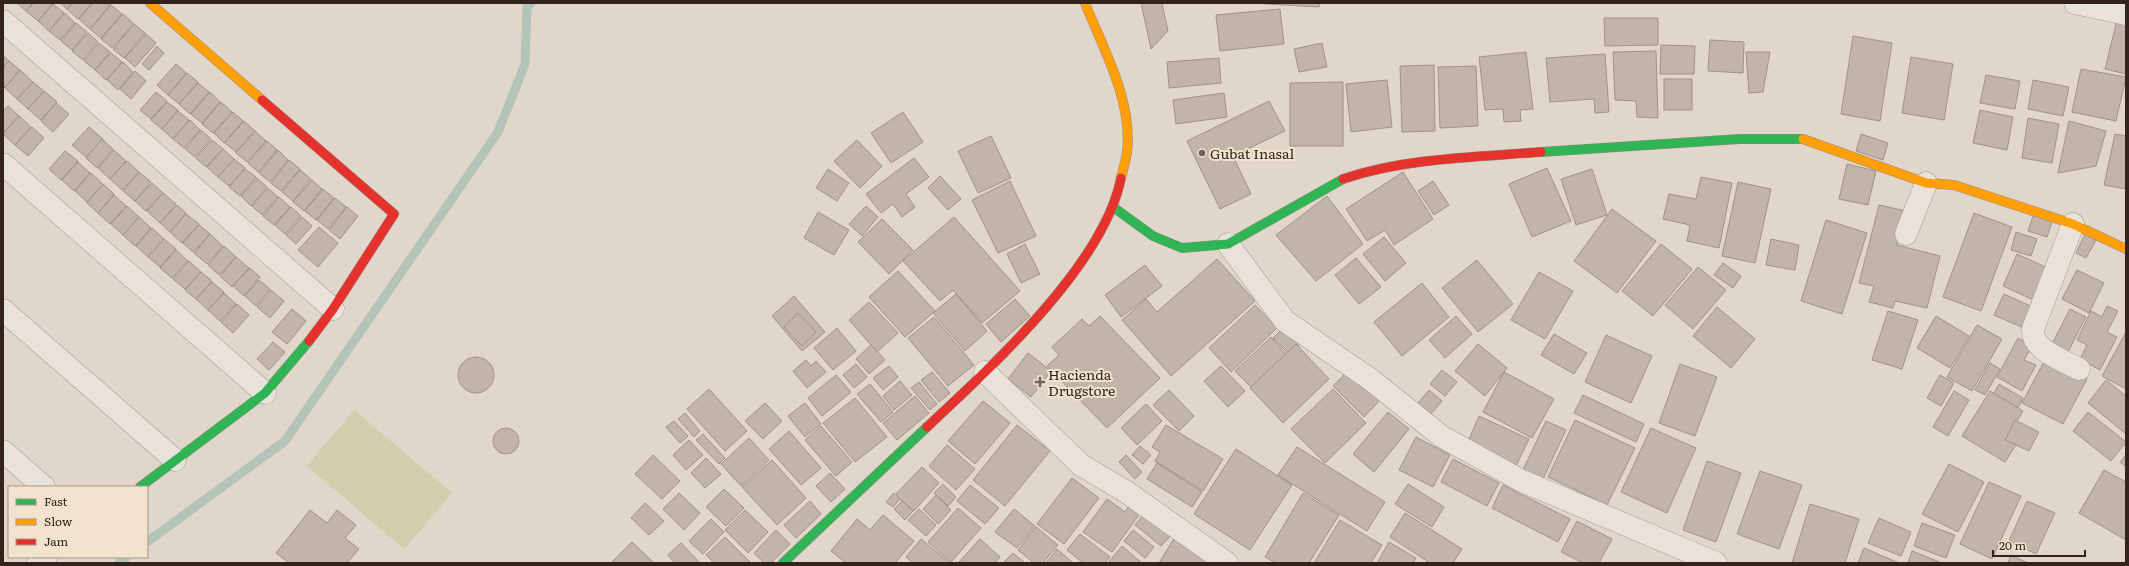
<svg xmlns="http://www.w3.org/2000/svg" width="2129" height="566" font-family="Literata,serif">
  <rect width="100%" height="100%" fill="#e0d6c9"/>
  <!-- green -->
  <path fill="#d2cdac" d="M354,410L452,493L404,549L307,466Z"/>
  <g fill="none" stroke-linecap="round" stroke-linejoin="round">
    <!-- stream -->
    <g stroke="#b5c4b8" stroke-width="9">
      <path d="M147,542L285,441L498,132L525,64L527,8L531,3"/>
      <path d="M119,563L127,557"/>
    </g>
  </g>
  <!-- building -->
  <g fill="#c3b4aa" stroke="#a09289">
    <path d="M17,3H33L26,11Z"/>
    <path d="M34,3H53L38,21L26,11Z"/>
    <path d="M60,3H72L67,9Z"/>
    <path d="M73,3H92L78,19L67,9Z"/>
    <path d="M93,3L111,4L90,29L79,19Z"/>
    <path d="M1141,3H1162L1168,31L1151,49Z"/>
    <path d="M1251,3H1320L1319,7Z"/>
    <path d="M53,4L64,13L49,31L38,21Z"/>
    <path d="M111,5L122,14L101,38L90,29Z"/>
    <path d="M1280,9L1284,44L1220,51L1216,15Z"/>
    <path d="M65,13L75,23L60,40L49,31Z"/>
    <path d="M123,14L134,24L112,48L101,39Z"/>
    <path d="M2118,16L2126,18V74L2105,69Z"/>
    <path d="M1604,18H1658V45L1605,46Z"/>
    <path d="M76,23L87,32L72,50L61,41Z"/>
    <path d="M134,24L145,33L124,58L113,49Z"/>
    <path d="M88,33L98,42L83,60L72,51Z"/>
    <path d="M146,34L156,43L135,67L125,58Z"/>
    <path d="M1853,36L1892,43L1880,121L1841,114Z"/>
    <path d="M1710,40L1744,42L1743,73L1708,71Z"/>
    <path d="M99,43L110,52L95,70L84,61Z"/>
    <path d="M1322,43L1327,67L1299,72L1294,49Z"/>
    <path d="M1661,45L1695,46L1694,74H1660Z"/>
    <path d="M157,46L164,53L149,70L142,64Z"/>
    <path d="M1656,51L1658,118L1637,117L1636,101L1615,100L1613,52Z"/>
    <path d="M1526,52L1533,109L1520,110L1521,121L1504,122L1503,109L1485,110L1479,57Z"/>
    <path d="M1746,52H1770L1763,92L1749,93Z"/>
    <path d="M111,53L122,62L106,80L95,70Z"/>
    <path d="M1605,54L1609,112L1595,113L1594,99L1550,102L1546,58Z"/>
    <path d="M3,55L9,61L3,67Z"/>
    <path d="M1911,57L1953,64L1944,120L1902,113Z"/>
    <path d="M1219,58L1221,83L1169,88L1167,62Z"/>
    <path d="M9,61L20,70L4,88L3,67Z"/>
    <path d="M123,62L133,72L118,90L107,80Z"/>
    <path d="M176,64L186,73L168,95L157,85Z"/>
    <path d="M1434,65L1435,131L1402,132L1400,66Z"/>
    <path d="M1476,66L1478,126L1440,128L1438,67Z"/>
    <path d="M2081,69L2126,77L2116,121L2072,112Z"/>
    <path d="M20,70L33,82L17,99L5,88Z"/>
    <path d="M135,71L146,81L131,99L120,89Z"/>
    <path d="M187,73L198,82L179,104L168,95Z"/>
    <path d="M1986,75L2020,81L2015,109L1980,103Z"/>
    <rect x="1664" y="79" width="28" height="31"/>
    <path d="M1387,80L1392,127L1351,132L1346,84Z"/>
    <path d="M2033,80L2069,87L2063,116L2028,109Z"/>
    <path d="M33,82L44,91L28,109L17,99Z"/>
    <path d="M1343,82V146H1290V83Z"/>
    <path d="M198,83L209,92L190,114L179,104Z"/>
    <path d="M44,91L57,102L41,120L28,109Z"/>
    <path d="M156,92L167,101L151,119L140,110Z"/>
    <path d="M210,92L220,102L202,123L191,114Z"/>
    <path d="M1224,93L1227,117L1176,124L1173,100Z"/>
    <path d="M1269,101L1285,131L1233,156L1251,194L1220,209L1187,141Z"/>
    <path d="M167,102L178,110L162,129L151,120Z"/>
    <path d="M221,102L232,112L213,133L202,124Z"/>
    <path d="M56,103L69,114L53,132L41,121Z"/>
    <path d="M8,106L19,116L3,133V112Z"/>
    <path d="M1980,110L2013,117L2007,150L1973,143Z"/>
    <path d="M178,111L189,120L173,139L162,129Z"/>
    <path d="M233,112L243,121L224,143L214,133Z"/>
    <path d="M903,112L923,142L891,163L871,133Z"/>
    <path d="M19,116L31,127L15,145L3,134Z"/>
    <path d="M2028,118L2059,124L2052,163L2022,158Z"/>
    <path d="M190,120L200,130L184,148L173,139Z"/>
    <path d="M244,121L255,131L236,152L225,143Z"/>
    <path d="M2069,121L2106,131L2096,166L2058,173Z"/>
    <path d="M32,127L44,138L28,156L15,145Z"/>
    <path d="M89,127L103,139L86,157L72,145Z"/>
    <path d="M201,130L211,139L195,157L185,149Z"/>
    <path d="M255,131L266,141L247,162L236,153Z"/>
    <path d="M1861,134L1888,143L1883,160L1856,151Z"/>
    <path d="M2115,134L2126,136V189L2104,185Z"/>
    <path d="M991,136L1011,178L978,193L958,151Z"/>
    <path d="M102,139L113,149L97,168L86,158Z"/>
    <path d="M212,140L223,149L206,167L196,158Z"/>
    <path d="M857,140L882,166L860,188L834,161Z"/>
    <path d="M267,141L277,150L258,172L248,163Z"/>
    <path d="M223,149L234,159L218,177L207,167Z"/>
    <path d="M114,150L126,161L110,179L98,168Z"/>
    <path d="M278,150L288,160L270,182L259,173Z"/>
    <path d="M65,151L78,161L61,180L49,169Z"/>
    <path d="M914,158L929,177L906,194L915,207L902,217L893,204L881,213L866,194Z"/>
    <path d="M234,159L245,168L229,186L218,177Z"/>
    <path d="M289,160L300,169L281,191L271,183Z"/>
    <path d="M127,161L139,172L122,190L110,179Z"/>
    <path d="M78,162L90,173L74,191L62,180Z"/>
    <path d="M1847,164L1876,171L1868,205L1839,199Z"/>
    <path d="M1547,168L1571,221L1532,237L1509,184Z"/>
    <path d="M245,169L256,177L240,196L229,187Z"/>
    <path d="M828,169L849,183L837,201L816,188Z"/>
    <path d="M1592,169L1607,215L1576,225L1561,179Z"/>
    <path d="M300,170L311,179L293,201L282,192Z"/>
    <path d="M139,172L151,182L135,201L123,191Z"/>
    <path d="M1403,172L1433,219L1394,245L1385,230L1367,241L1346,209Z"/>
    <path d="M91,173L103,184L87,202L75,191Z"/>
    <path d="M940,176L961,199L948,210L928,188Z"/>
    <path d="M1701,177L1732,183L1719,248L1687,241L1690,225L1663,219L1669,194L1696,199Z"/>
    <path d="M257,178L267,187L251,206L241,196Z"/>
    <path d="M312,180L322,189L304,211L293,202Z"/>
    <path d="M1010,181L1036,236L998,253L972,200Z"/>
    <path d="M1433,181L1449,205L1434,215L1418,191Z"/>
    <path d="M1738,182L1771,189L1755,263L1722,256Z"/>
    <path d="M152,183L163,193L146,211L135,201Z"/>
    <path d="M103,184L114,194L98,213L87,203Z"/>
    <path d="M268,188L278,197L262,215L252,206Z"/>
    <path d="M323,189L334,198L316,220L305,211Z"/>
    <path d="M163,193L176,204L160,223L147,211Z"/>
    <path d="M114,195L126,206L110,224L98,213Z"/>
    <path d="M1327,196L1363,244L1316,281L1276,235Z"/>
    <path d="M279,197L290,207L274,225L263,216Z"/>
    <path d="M335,198L346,207L328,229L317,220Z"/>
    <path d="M177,205L186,213L170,232L160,223Z"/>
    <path d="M1879,205L1906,211L1897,245L1940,256L1927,308L1895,301L1893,308L1869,302L1874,286L1859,283Z"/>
    <path d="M127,206L139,217L123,235L111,224Z"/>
    <path d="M866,206L878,217L862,236L849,224Z"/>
    <path d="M291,207L301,216L285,234L275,225Z"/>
    <path d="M347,207L358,216L340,239L329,230Z"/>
    <path d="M1612,209L1656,241L1617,293L1574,261Z"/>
    <path d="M818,212L849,230L834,255L804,238Z"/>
    <path d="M1974,213L2012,227L1981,311L1943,297Z"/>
    <path d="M2034,213L2053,219L2047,237L2028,231Z"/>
    <path d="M186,214L199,224L182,243L170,232Z"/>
    <path d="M139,217L151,228L135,246L123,235Z"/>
    <path d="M302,217L312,226L296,244L286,235Z"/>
    <path d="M954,217L1020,291L982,323L953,290L940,301L903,261Z"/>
    <path d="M882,219L913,250L889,274L858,242Z"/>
    <path d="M1826,220L1867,233L1842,314L1801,301Z"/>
    <path d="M199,225L210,234L193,252L183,243Z"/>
    <path d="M319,227L338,243L318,267L298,250Z"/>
    <path d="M152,228L164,239L148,257L136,246Z"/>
    <path d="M2016,232L2037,239L2031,256L2011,250Z"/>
    <path d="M210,234L223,246L207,264L194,253Z"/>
    <path d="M2085,234L2096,240L2086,258L2076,253Z"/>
    <path d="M1384,237L1406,263L1385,281L1363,254Z"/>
    <path d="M164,239L176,249L160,267L148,257Z"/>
    <path d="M1771,239L1799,245L1795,270L1766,265Z"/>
    <path d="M1025,244L1040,274L1021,283L1007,254Z"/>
    <path d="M1661,244L1692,269L1653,316L1622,291Z"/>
    <path d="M224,246L236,257L219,275L208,265Z"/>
    <path d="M176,250L188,261L172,278L160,268Z"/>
    <path d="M2017,254L2052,270L2038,302L2003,286Z"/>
    <path d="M236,257L249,268L232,287L220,276Z"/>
    <path d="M1356,258L1381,287L1359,304L1335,275Z"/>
    <path d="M1217,259L1255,301L1171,376L1122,320L1146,299L1157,312Z"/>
    <path d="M1477,260L1513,304L1478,332L1442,288Z"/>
    <path d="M189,261L201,272L185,289L173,279Z"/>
    <path d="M1723,263L1741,276L1733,288L1714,275Z"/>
    <path d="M1145,265L1162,286L1121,317L1105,295Z"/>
    <path d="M1698,267L1726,290L1693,329L1665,305Z"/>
    <path d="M250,268L260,277L244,296L233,286Z"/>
    <path d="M2077,270L2104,283L2089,313L2062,299Z"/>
    <path d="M898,271L935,311L905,337L869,297Z"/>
    <path d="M201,272L212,281L196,299L185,290Z"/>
    <path d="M1539,272L1573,291L1545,339L1511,320Z"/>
    <path d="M259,280L270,289L256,306L245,296Z"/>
    <path d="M212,282L224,292L208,310L196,299Z"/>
    <path d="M1422,283L1449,317L1402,356L1374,322Z"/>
    <path d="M271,290L284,301L270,318L257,307Z"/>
    <path d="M224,293L236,304L220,321L208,310Z"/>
    <path d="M956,294L987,331L965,351L933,313Z"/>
    <path d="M2004,294L2035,308L2026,329L1994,315Z"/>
    <path d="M794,296L825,332L802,351L772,316Z"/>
    <path d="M1015,299L1030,316L1001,342L986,324Z"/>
    <path d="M869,302L898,333L877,352L849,320Z"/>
    <path d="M237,304L249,315L233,333L221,322Z"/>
    <path d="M1255,305L1277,328L1231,372L1209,348Z"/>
    <path d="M2107,306L2118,311L2107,332L2117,337L2100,370L2080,359L2087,345L2077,340L2091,311L2102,317Z"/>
    <path d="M1717,307L1755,339L1731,368L1693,336Z"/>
    <path d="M292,309L306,321L287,344L272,332Z"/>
    <path d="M2070,309L2086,317L2068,352L2052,344Z"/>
    <path d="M1888,311L1918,320L1902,369L1872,360Z"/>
    <path d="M798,313L816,332L802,346L784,327Z"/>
    <path d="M1100,316L1160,378L1107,428L1047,366L1059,355L1052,347L1082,319L1089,326Z"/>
    <path d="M1456,316L1472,334L1445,358L1429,340Z"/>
    <path d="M1936,316L1969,336L1950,368L1917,348Z"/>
    <path d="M934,317L974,365L948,386L908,338Z"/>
    <path d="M1977,325L2002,339L1972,391L1947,377Z"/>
    <path d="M1285,326L1301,343L1289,354L1273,338Z"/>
    <path d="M837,328L856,351L833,370L814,348Z"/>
    <path d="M2126,332V389L2102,376Z"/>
    <path d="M1554,334L1587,353L1574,374L1541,355Z"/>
    <path d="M1606,335L1652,356L1631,403L1585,382Z"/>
    <path d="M1271,337L1288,356L1253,389L1235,371Z"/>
    <path d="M2018,338L2032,346L2024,360L2036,365L2022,391L1997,377Z"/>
    <path d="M273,342L285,352L269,370L257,359Z"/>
    <path d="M1296,344L1329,379L1283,423L1250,388Z"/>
    <path d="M1478,344L1507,368L1485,396L1455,371Z"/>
    <path d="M871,345L885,360L869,374L856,359Z"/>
    <path d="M1028,353L1051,371L1031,397L1008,379Z"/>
    <circle cx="476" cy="375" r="18"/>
    <path d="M2046,358L2087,379L2063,424L2022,403Z"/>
    <path d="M806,360L811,366L816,361L826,372L807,388L793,371Z"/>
    <path d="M1990,363L2000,369L1985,395L1975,390Z"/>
    <path d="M856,364L867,377L854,388L843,375Z"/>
    <path d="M1680,364L1717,377L1695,436L1659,423Z"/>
    <path d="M889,366L898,377L883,390L873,378Z"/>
    <path d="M1221,366L1245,391L1228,407L1204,381Z"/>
    <path d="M1349,370L1380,400L1364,417L1333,386Z"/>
    <path d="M1442,370L1457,382L1445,396L1430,384Z"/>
    <path d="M932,372L950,393L939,402L921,380Z"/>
    <path d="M1504,372L1554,399L1532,438L1483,412Z"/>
    <path d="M836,375L851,392L822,416L808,398Z"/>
    <path d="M1940,375L1954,383L1941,406L1927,398Z"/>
    <path d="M2106,380L2126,396V434L2088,403Z"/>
    <path d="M900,381L912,395L894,410L883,396Z"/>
    <path d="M919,382L937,404L930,410L911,388Z"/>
    <path d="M870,384L893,412L881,422L857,394Z"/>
    <path d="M1999,384L2023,398L2018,408L1993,395Z"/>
    <path d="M709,389L747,431L725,451L687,409Z"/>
    <path d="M1333,389L1366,423L1325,463L1291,429Z"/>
    <path d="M1169,390L1194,416L1179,431L1153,405Z"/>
    <path d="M1429,390L1442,401L1430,415L1417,404Z"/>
    <path d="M1954,391L1969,400L1948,436L1933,427Z"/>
    <path d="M1990,391L2023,411L2016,423L2026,429L2005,462L1962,436Z"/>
    <path d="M1583,395L1644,424L1636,442L1574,413Z"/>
    <path d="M915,396L929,413L897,440L883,423Z"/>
    <path d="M855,398L887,437L855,462L823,423Z"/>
    <path d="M983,401L1010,423L975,464L948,441Z"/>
    <path d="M765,403L782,421L763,439L745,421Z"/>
    <path d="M805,403L821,424L805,437L788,416Z"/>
    <path d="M1146,404L1162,421L1137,445L1121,428Z"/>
    <path d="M1388,412L1409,429L1374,472L1353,454Z"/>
    <path d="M2088,412L2126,442L2111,461L2073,431Z"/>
    <path d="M685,413L700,431L694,437L678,419Z"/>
    <path d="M1479,416L1529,439L1515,468L1466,446Z"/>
    <path d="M1575,420L1635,448L1607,505L1548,477Z"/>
    <path d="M2015,420L2039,432L2029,451L2005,440Z"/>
    <path d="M674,421L688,436L680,443L666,427Z"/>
    <path d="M1546,421L1566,430L1543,479L1523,470Z"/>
    <path d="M1017,425L1050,451L1005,506L973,480Z"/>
    <path d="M1166,425L1223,459L1203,491L1155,461L1160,452L1152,447Z"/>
    <path d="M821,426L852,462L836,476L805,440Z"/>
    <circle cx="506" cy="441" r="13"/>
    <path d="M1651,428L1696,448L1667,513L1621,492Z"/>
    <path d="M789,431L821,468L801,485L769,449Z"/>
    <path d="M703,434L725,458L719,464L696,440Z"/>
    <path d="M1416,437L1450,455L1433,487L1399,470Z"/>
    <path d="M749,438L769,460L741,486L721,464Z"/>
    <path d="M689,440L703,455L686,470L673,455Z"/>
    <path d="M947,445L975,469L956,490L929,466Z"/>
    <path d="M1140,446L1151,455L1143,464L1132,455Z"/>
    <path d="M1297,447L1385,502L1367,531L1278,475Z"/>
    <path d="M1236,449L1292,485L1250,550L1194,514Z"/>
    <path d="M653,455L680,481L662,499L635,474Z"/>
    <path d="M1126,455L1142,472L1135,479L1119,462Z"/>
    <path d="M2126,455V467L2120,462Z"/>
    <path d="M706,458L721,474L705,488L691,473Z"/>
    <path d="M1453,459L1499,483L1487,506L1441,482Z"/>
    <path d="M772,460L806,498L777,525L742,487Z"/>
    <path d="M1707,461L1741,473L1716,542L1683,530Z"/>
    <path d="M1157,463L1202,492L1192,507L1147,479Z"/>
    <path d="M1949,464L1984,482L1958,532L1922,514Z"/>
    <path d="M922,467L939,483L914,511L895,495Z"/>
    <path d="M2104,470L2126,482V540L2079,513Z"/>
    <path d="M1760,471L1802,485L1779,549L1737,534Z"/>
    <path d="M830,473L845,489L831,502L816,486Z"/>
    <path d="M1072,478L1099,498L1064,544L1037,524Z"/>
    <path d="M1989,482L2021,496L1992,559L1960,544Z"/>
    <path d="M943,484L956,497L948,506L934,493Z"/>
    <path d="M1408,484L1444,507L1432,527L1395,504Z"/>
    <path d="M970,485L999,508L985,524L957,501Z"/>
    <path d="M1503,485L1570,519L1558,542L1492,508Z"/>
    <path d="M724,489L744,508L726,526L706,507Z"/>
    <path d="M679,493L700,513L684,530L663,509Z"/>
    <path d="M894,493L900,499L893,507L886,502Z"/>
    <path d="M1303,493L1339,515L1309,563H1276L1265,557Z"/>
    <path d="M936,495L951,510L938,524L923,509Z"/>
    <path d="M1107,499L1125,512L1133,500L1144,508L1112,552L1083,532Z"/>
    <path d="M810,501L821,514L796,538L784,525Z"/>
    <path d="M902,501L913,511L905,520L894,509Z"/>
    <path d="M2027,501L2055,513L2036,554L2009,541Z"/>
    <path d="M645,503L664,521L649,535L631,518Z"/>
    <path d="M1810,504L1859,519L1845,563H1792Z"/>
    <path d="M958,508L981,528L951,562L928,542Z"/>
    <path d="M919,509L936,525L926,536L908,520Z"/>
    <path d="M1014,509L1035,526L1017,548L995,532Z"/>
    <path d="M310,510L327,523L337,510L356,525L345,538L359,549L347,563H289L276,553Z"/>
    <path d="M745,510L768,532L748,553L725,530Z"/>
    <path d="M1145,513L1172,534L1161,546L1135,525Z"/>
    <path d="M1405,513L1462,549L1453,563H1430L1390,537Z"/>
    <path d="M883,515L914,541L895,563H846L831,551L857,519L870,530Z"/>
    <path d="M1879,518L1911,532L1901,556L1868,543Z"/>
    <path d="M711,519L724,532L703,554L689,541Z"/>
    <path d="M1340,520L1382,545L1371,563H1314Z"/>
    <path d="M1577,521L1612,539L1599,563H1583L1561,552Z"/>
    <path d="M1922,523L1955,535L1946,558L1914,546Z"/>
    <path d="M1036,527L1058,545L1043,563H1034L1018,550Z"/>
    <path d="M776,530L790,544L771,563H764L754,553Z"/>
    <path d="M1133,530L1154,547L1145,558L1124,541Z"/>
    <path d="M1080,534L1110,557L1105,563H1083L1067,550Z"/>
    <path d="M725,537L751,563H714L706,555Z"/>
    <path d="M1175,537L1210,559L1207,563H1159Z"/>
    <path d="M921,539L950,563H913L906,557Z"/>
    <path d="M980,539L1000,557L995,563H961L959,562Z"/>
    <path d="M632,542L654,563H611Z"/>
    <path d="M1389,542L1416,558L1413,563H1377Z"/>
    <path d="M681,543L700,563H675L668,555Z"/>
    <path d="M1122,546L1142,563H1108Z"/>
    <path d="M1864,548L1899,563H1858Z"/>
    <path d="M1057,549L1073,563H1046Z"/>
    <path d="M1912,551L1942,563H1908Z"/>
    <path d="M1013,553L1025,563H1003Z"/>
    <path d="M2011,555L2028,563H2008Z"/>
  </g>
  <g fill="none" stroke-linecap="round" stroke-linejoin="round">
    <defs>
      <g id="street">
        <path d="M2075,3L2126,14"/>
        <path d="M3,21L333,309"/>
        <path d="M3,164L265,393"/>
        <path d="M2073,224L2033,329C2031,350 2063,360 2079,369"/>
        <path d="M1906,234L1926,183"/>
        <path d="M1228,244L1285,321L1370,379L1441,436L1522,481L1716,563"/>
        <path d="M3,310L175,460"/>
        <path d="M985,372L1081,465L1125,491L1227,563"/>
        <path d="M3,451L44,487"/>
        <path d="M38,563L46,557"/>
      </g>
      <g id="fast">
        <path d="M1541,152L1740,139H1803"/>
        <path d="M1113,207L1153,236L1182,248L1228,244L1343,179"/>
        <path d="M140,487L265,393L309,341"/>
        <path d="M783,563L927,427"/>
      </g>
      <g id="slow">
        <path d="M150,3L262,100"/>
        <path d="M1085,3C1103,48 1133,101 1127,152C1126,160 1123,170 1121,178"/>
        <path d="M1803,139L1926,183L1954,185L2073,224L2126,249"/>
      </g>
      <g id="jam">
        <path d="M262,100L394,214L333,309L309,341"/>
        <path d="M1343,179C1405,158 1476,157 1541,152"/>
        <path d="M927,427C990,368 1104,265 1121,178"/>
      </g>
    </defs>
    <!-- street casing -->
    <use href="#street" stroke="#a59c93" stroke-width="23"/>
    <!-- fast casing -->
    <use href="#fast" stroke="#948b83" stroke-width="10"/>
    <!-- slow casing -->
    <use href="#slow" stroke="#948b83" stroke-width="10"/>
    <!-- jam casing -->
    <use href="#jam" stroke="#948b83" stroke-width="10"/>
    <!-- street -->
    <use href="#street" stroke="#e8e2da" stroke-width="22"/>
    <!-- fast -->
    <use href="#fast" stroke="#30b455" stroke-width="9"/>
    <!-- slow -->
    <use href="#slow" stroke="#ff9f0a" stroke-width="9"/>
    <!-- jam -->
    <use href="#jam" stroke="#e5322d" stroke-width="9"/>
  </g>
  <!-- markers -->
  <g fill="#6f6259" stroke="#f2e3ce" stroke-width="1.5">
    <circle cx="1202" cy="153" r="4"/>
    <path d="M1038 376h4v4h4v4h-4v4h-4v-4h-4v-4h4z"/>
  </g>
  <g text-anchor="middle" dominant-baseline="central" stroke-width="4" stroke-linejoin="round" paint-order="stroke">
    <!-- poi labels -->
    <g font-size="14" fill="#32241c" stroke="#f2e3ce" text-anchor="start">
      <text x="1210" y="153">Gubat Inasal</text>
      <text x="1048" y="374">Hacienda<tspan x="1048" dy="16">Drugstore</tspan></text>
    </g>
  </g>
  <!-- border -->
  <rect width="2129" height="566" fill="none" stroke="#32241c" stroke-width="8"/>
  <!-- legend -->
  <rect x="8" y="486" width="140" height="72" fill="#f2e3ce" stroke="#a59787"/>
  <rect x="16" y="499" width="20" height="6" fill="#30b455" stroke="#a59787"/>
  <text x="44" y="506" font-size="12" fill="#32241c">Fast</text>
  <rect x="16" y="519" width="20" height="6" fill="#ff9f0a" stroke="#a59787"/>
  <text x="44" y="526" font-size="12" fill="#32241c">Slow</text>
  <rect x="16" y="539" width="20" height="6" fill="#e5322d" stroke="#a59787"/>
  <text x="44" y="546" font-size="12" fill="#32241c">Jam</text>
  <!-- scale -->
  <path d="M1993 550v6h92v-6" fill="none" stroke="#32241c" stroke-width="2"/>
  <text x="1999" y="550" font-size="12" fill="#32241c" stroke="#f2e3ce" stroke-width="3" paint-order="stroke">20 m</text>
</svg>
